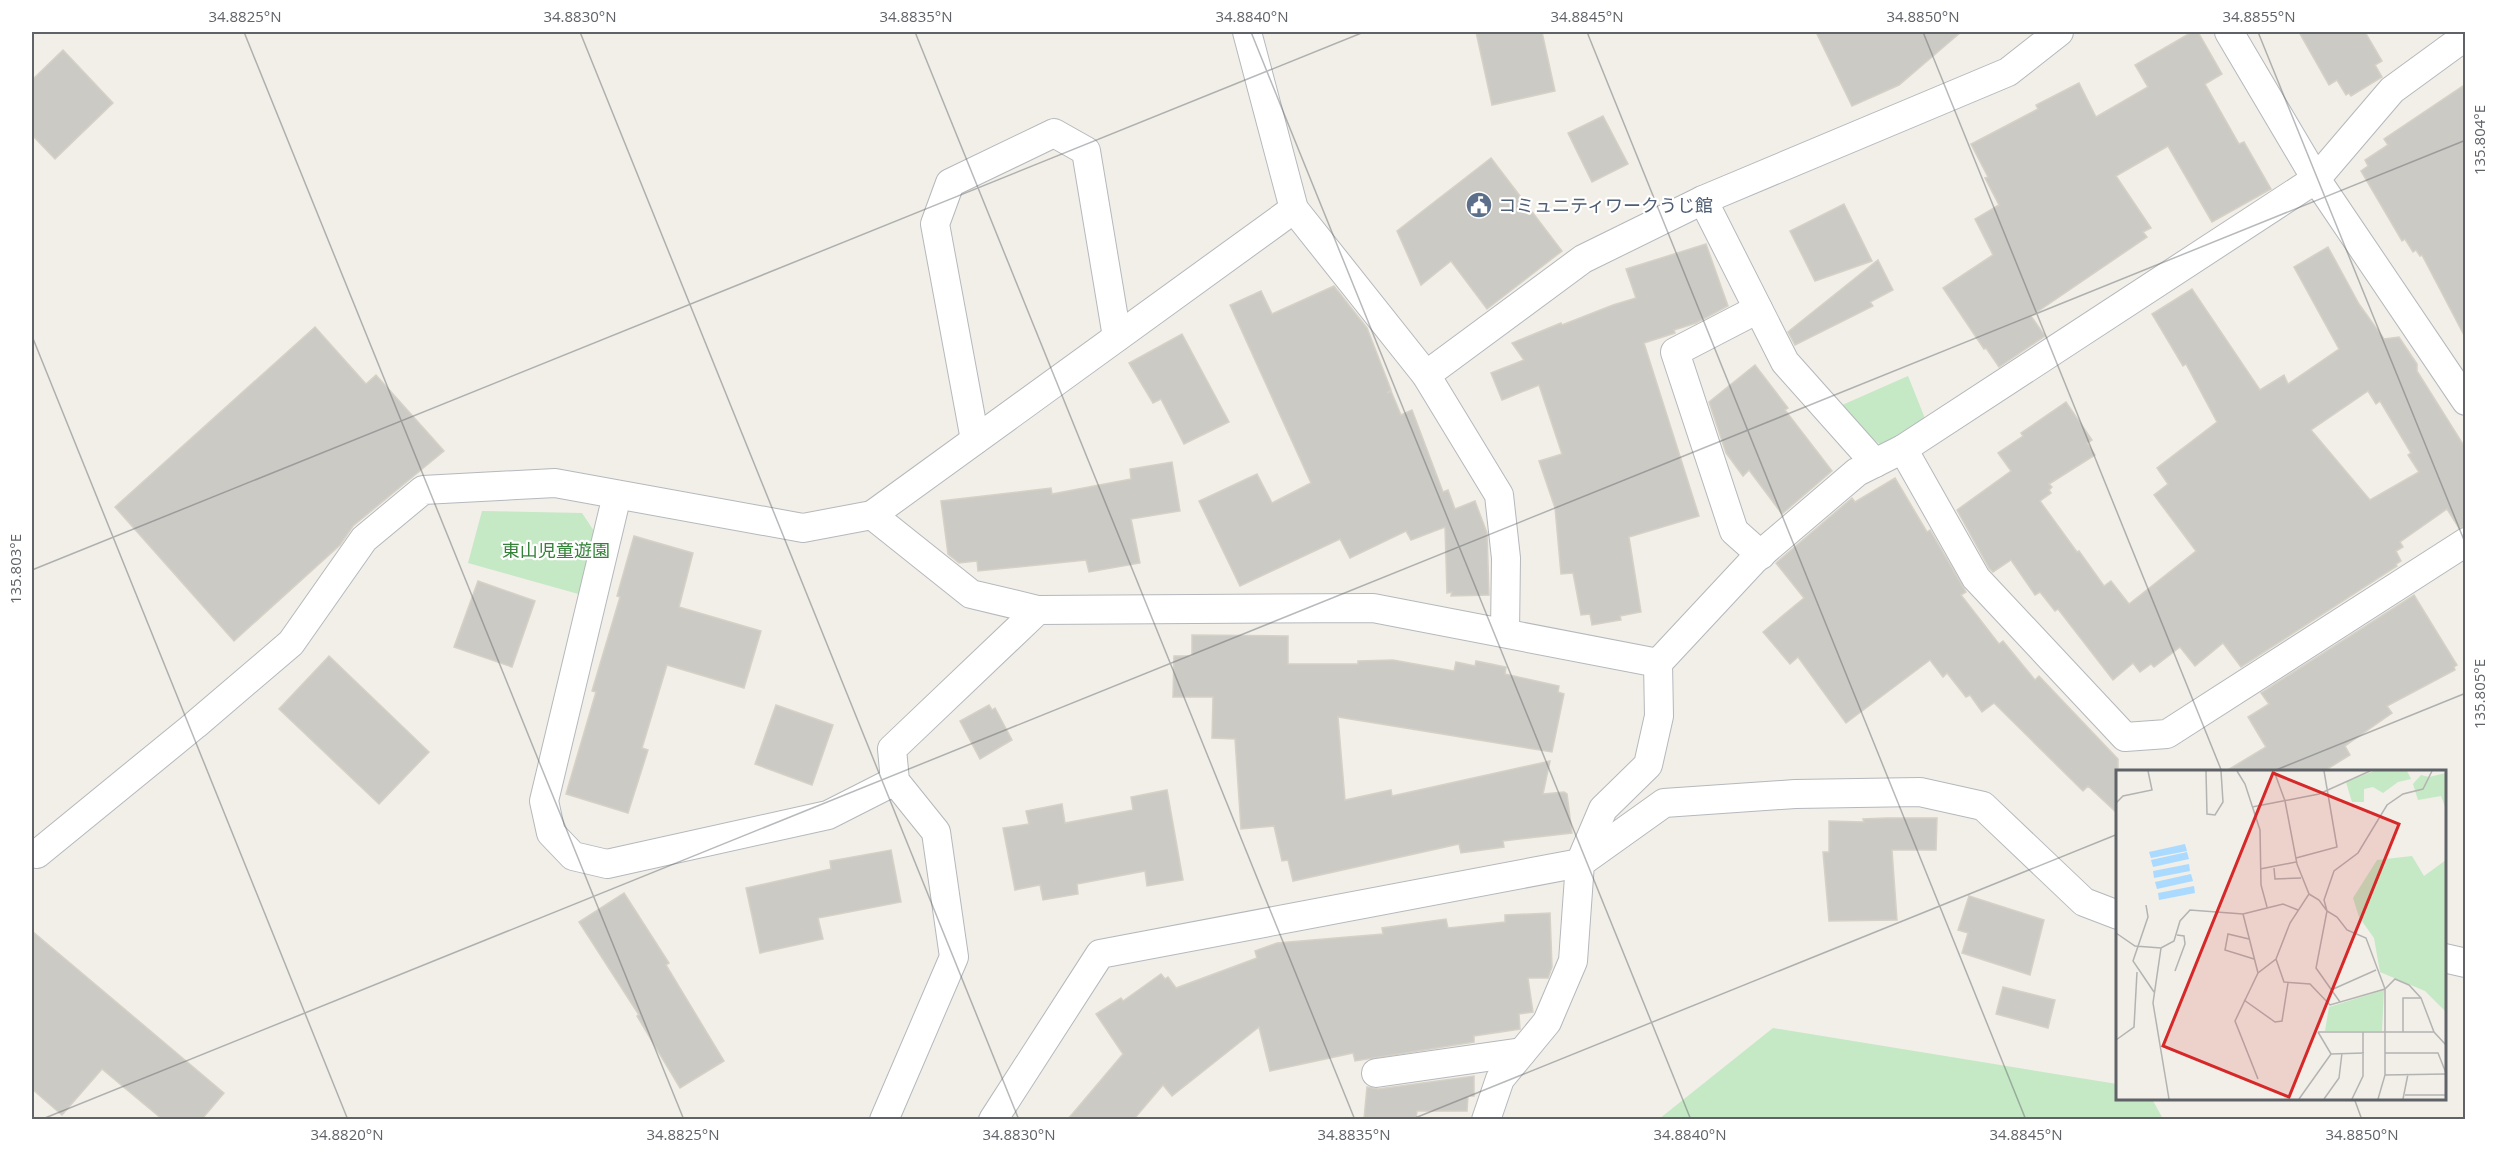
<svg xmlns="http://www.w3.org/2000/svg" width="2497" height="1151" font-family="'Open Sans','Noto Sans JP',sans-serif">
  <rect width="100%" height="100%" fill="#f1efe8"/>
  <!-- green -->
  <g fill="#c5e8c5">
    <path d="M1908,376L1928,426L1881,445L1864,432L1840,406Z"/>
    <path d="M482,511L582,513L598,537L582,595L468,563Z"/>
    <path d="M1773,1028L2117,1084L2118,1098L2152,1099L2163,1119H1659Z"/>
  </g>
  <!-- building -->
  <g fill="#cccac5" stroke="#d6d1c6" stroke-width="1.5" fill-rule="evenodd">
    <path d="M1476,32H1542L1555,91L1492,105Z"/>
    <path d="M1816,32H1961L1899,85L1852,106Z"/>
    <path d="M2192,32H2198L2222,74L2205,84L2239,144L2244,142L2271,189L2212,222L2168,146L2116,176L2151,228L2143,232L2147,237L2031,316L2045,336L1999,367L1986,348L1984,349L1943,288L1993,255L1975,219L1999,205L1985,178L1988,177L1971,144L2038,109L2036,105L2079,83L2096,117L2148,87L2135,65Z"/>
    <path d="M2299,32H2365L2382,61L2375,65L2382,77L2351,96L2349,93L2346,95L2337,80L2329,85Z"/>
    <path d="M63,50L113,103L55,159L32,135V80Z"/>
    <path d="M2466,84V339L2422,255L2420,256L2416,250L2413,252L2405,239L2402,241L2361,171L2368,166L2365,160L2388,145L2384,139Z"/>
    <path d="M1603,116L1628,164L1592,182L1568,133Z"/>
    <path d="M1491,158L1562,251L1487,309L1451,261L1421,285L1397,231Z"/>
    <path d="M1844,204L1872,261L1815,281L1790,231Z"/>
    <path d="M1706,244L1728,306L1696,323L1674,330L1675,333L1644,343L1699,516L1629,537L1641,612L1620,616L1621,620L1592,625L1590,614L1581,615L1573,573L1561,574L1555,508L1539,461L1562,454L1539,385L1502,400L1491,373L1524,360L1512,343L1561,323L1562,325L1613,305L1636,298L1626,269Z"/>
    <path d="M2328,247L2359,304L2384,339L2399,337L2417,364V371L2466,449V526L2459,528L2447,509L2400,542L2403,547L2396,551L2401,561L2396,564L2397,566L2241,667L2223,643L2195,666L2180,647L2154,667L2151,664L2140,672L2133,663L2113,680L2058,609L2055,611L2040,592L2035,595L2011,560L1993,572L1989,568L1957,510L2011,471L1998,453L2023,436L2021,433L2066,402L2092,440L2087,443L2095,455L2049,484L2052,487L2049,490L2051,493L2040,501L2077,552L2079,551L2104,586L2111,581L2129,604L2196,551L2154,495L2168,484L2157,468L2217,422L2186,364L2183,366L2152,314L2192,289L2260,390L2284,375L2288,384L2339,349L2294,267ZM2368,391L2376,404L2380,401L2411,453L2408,455L2419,472L2370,500L2311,430Z"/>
    <path d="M1878,260L1893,290L1870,302L1873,306L1795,345L1788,332Z"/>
    <path d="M1334,286L1367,328L1391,390L1387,393L1391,391L1401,415L1412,410L1443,492L1448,490L1455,509L1475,501L1487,533L1489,595L1451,596L1452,592L1447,593L1445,527L1411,540L1406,531L1350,558L1340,539L1240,586L1199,501L1257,474L1272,503L1311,483L1230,305L1261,291L1272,314Z"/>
    <path d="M315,327L366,384L376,375L444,451L353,526L340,545L234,641L115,507Z"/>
    <path d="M1182,334L1229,422L1184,444L1161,399L1153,403L1129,363Z"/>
    <path d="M1755,365L1788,408L1785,410L1832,471L1782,514L1749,470L1743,476L1726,453L1709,402Z"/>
    <path d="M1172,462L1180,511L1131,519L1140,563L1089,572L1086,560L978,571L977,561L959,563L948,554L941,501L1051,488L1052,494L1131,479L1130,469Z"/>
    <path d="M1895,478L1927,532L1930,530L1966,592L1961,595L1999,644L2003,641L2035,680L2039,676L2118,759V814L2088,786L2083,791L1994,703L1982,712L1970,695L1966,697L1947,673L1943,677L1930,660L1846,723L1798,657L1790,664L1763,632L1804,598L1776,563L1852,498L1855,502Z"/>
    <path d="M634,536L693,553L679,607L761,631L744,688L667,665L642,748L648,750L628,813L566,794L596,692L592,691L620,597L617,596Z"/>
    <path d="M478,581L535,601L512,667L454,647Z"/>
    <path d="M2414,595L2457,665L2454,667L2455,670L2387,706L2392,713L2345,746L2350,755L2324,771H2226L2266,747L2248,717L2269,704L2261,693Z"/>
    <path d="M1192,635L1288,636V664H1358V661L1393,660L1454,671L1456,662L1475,666L1476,661L1506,667L1505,674L1559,686L1558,692L1564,694L1552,752L1338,717L1345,800L1391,790L1392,796L1550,761L1543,794L1564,792L1567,794L1572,833L1503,841L1504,847L1461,853L1459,844L1293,881L1288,860L1282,861L1274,826L1241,829L1235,739L1212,738L1213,697H1173L1174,656H1192Z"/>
    <path d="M329,656L429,752L379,804L279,709Z"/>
    <path d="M776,705L833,725L812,785L755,764Z"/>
    <path d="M989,705L992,710L995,708L1012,740L980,759L960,721Z"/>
    <path d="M1167,790L1183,880L1147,886L1145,871L1077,884L1078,894L1043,900L1040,885L1015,890L1003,828L1029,824L1026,811L1062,804L1065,823L1133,810L1131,797Z"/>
    <path d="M1886,818H1937L1936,850H1892L1897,920L1829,921L1823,852H1829V821L1864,822L1863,819Z"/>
    <path d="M891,850L901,902L818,918L823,939L760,953L746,888L831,869L830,861Z"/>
    <path d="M624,893L669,963L666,965L724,1061L680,1088L637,1016L639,1015L579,922Z"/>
    <path d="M1969,896L2044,920L2030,975L1962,953L1968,933L1958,930Z"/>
    <path d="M1550,913L1552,967L1548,978H1528L1533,1012L1519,1014L1520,1029L1474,1036V1042L1355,1061L1353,1053L1270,1071L1259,1027L1172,1096L1163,1085L1134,1119H1068L1123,1054L1096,1014L1121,998L1123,1001L1161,974L1165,979L1168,977L1176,988L1257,958L1255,951L1277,943L1383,934L1382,928L1446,919L1448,928L1505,922V915Z"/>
    <path d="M32,931L224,1093L202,1119H162L102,1069L62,1115L32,1089Z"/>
    <path d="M2003,987L2055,1000L2048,1028L1996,1014Z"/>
    <path d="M1474,1076V1096H1468L1467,1111H1417L1416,1119H1364L1367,1087L1378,1089Z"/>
  </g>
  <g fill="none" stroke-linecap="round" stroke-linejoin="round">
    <defs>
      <g id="street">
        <path d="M1247,32L1294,209L1426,375L1499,495L1506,558L1505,632"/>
        <path d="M2229,32L2316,179L2466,401"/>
        <path d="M1703,200L1785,362L1875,463"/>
        <path d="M1758,309L1675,352L1734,531L1761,555"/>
        <path d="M1426,375L1583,259L1703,200L2008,72L2059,32"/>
        <path d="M975,440L935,224L950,183L1054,133L1086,151L1117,337"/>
        <path d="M1903,449L1976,578L2125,737L2167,734L2466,542"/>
        <path d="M617,495L544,801L551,833L573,856L607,864L828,815L895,781"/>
        <path d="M872,515L1294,209"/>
        <path d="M37,854L195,725L291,643L364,539L423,490L555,483L803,528L872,515L971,594L1038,610L1373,608L1658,663L1755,559L1857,472L1903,449L2316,179L2392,90L2466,36"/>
        <path d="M2444,958L2466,963"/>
        <path d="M1376,1073L1522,1052"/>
        <path d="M884,1120L954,957L936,832L895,781L892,749L1038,610"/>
        <path d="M993,1120L1100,954L1580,863L1603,809L1648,765L1659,716L1658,663"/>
        <path d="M1486,1120L1500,1079L1547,1022L1573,961L1580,863L1664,803L1795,794L1920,792L1983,806L2084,902L2118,915"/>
      </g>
    </defs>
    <!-- street casing -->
    <use href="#street" stroke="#b5b8bc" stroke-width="30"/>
    <!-- street -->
    <use href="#street" stroke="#fff" stroke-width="28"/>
  </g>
  <!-- ticks -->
  <path fill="none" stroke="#5f6368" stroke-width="1.5" stroke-opacity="0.45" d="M244,32L684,1120M580,32L1019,1120M915,32L1355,1120M1251,32L1691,1120M1587,32L2026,1120M1923,32L2222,772M2258,32L2466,545M32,336L348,1120M32,570L1364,32M2271,772L2466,693M2354,1098L2362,1120M40,1120L2466,140M1410,1120L2118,834"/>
  <!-- icons -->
  <defs>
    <symbol id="civic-disc" viewBox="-11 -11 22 22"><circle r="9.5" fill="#5c6f8a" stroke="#fff"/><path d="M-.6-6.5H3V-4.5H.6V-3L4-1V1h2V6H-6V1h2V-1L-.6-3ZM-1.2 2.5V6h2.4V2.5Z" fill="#fff"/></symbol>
  </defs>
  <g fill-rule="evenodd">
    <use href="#civic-disc" x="1464" y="190" width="30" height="30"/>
  </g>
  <g text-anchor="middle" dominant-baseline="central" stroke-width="4.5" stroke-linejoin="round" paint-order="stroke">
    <!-- service labels -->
    <g font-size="18" fill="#4e5e75" stroke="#fff" text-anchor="start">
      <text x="1498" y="205">コミュニティワークうじ館</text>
    </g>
    <!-- park labels -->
    <g font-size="18" fill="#348238" stroke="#fff">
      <text x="556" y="550">東山児童遊園</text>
    </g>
  </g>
  <!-- overview -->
  <g transform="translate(2116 770)">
    <rect width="330" height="330" fill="#f1efe8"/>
    <path d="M258,1H291L295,9L282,12L267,23L257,17L248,19V32H236L230,12ZM330,3V39L325,26L302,30L297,14L305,5L313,7ZM296,86L308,106L330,90V242L309,221L264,202L258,168L243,147L237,128L261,90ZM268,220L266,261H209L213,237Z" fill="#c5e8c5"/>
    <path d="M69,74L71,81L35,88L33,82ZM71,82L73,89L37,97L35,90ZM73,94L74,101L38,108L37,101ZM75,104L77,111L41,119L39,112ZM78,116L79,123L43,130L42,123Z" fill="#aadaff"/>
    <path fill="none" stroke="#b3b3b1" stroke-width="1.5" d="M90,1L91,44L99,45L107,32L105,1M121,1L129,14L144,60L145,115L151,137M0,33L7,26L36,20L32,1M136,37L203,24L254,1M180,88L221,77L208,1M158,98L159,109L185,108M144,99L180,92M193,124L203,130L211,141L200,198L224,232M30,135L32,147L17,191L38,222M127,144L142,203M0,163L19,176L45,178L58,171L64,151L74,140L127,144L167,134L182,140M133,169L112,164L109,180L138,189M45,178L37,233L53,329M160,189L168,212L194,214L214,235L269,219L279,209L293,215L305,228M59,201L69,174L68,166L61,165M215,220L260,200M128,230L159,252L166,251L172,213M202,262H318M202,262L215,284L248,283M287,262V228H305L318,262L330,275M0,270L18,257L21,202M269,283H322L330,303M269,305L330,304M142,309L119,251L142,203L160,189L174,153L193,124L181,94L169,31L158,1M289,325H330M183,329L215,284M208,329L223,308L226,283M236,329L247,306V262M262,329L269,305V219L250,168L231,160L221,147L211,141L208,130L218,101L242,83L271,35L287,24L307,19L316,1M287,329L292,304"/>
    <path fill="#d62828" fill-opacity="0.15" stroke="#d62828" stroke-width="3" d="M157,3L283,54L173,327L47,276Z"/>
    <rect width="330" height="330" fill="none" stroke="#5f6368" stroke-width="3"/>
  </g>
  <!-- border -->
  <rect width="2497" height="1151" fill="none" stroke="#ffffff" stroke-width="66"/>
  <rect x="33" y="33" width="2431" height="1085" fill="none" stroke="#5f6368" stroke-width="2"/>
  <g font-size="15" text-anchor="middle" fill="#5f6368">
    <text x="245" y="22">34.8825°N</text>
    <text x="580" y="22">34.8830°N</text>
    <text x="916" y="22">34.8835°N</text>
    <text x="1252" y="22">34.8840°N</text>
    <text x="1587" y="22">34.8845°N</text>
    <text x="1923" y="22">34.8850°N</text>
    <text x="2259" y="22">34.8855°N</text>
    <text transform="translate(2480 140) rotate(-90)" y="5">135.804°E</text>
    <text transform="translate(16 569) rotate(-90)" y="5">135.803°E</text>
    <text transform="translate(2480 694) rotate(-90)" y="5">135.805°E</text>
    <text x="347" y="1140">34.8820°N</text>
    <text x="683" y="1140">34.8825°N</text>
    <text x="1019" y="1140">34.8830°N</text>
    <text x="1354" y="1140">34.8835°N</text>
    <text x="1690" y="1140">34.8840°N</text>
    <text x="2026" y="1140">34.8845°N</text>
    <text x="2362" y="1140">34.8850°N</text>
  </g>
</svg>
